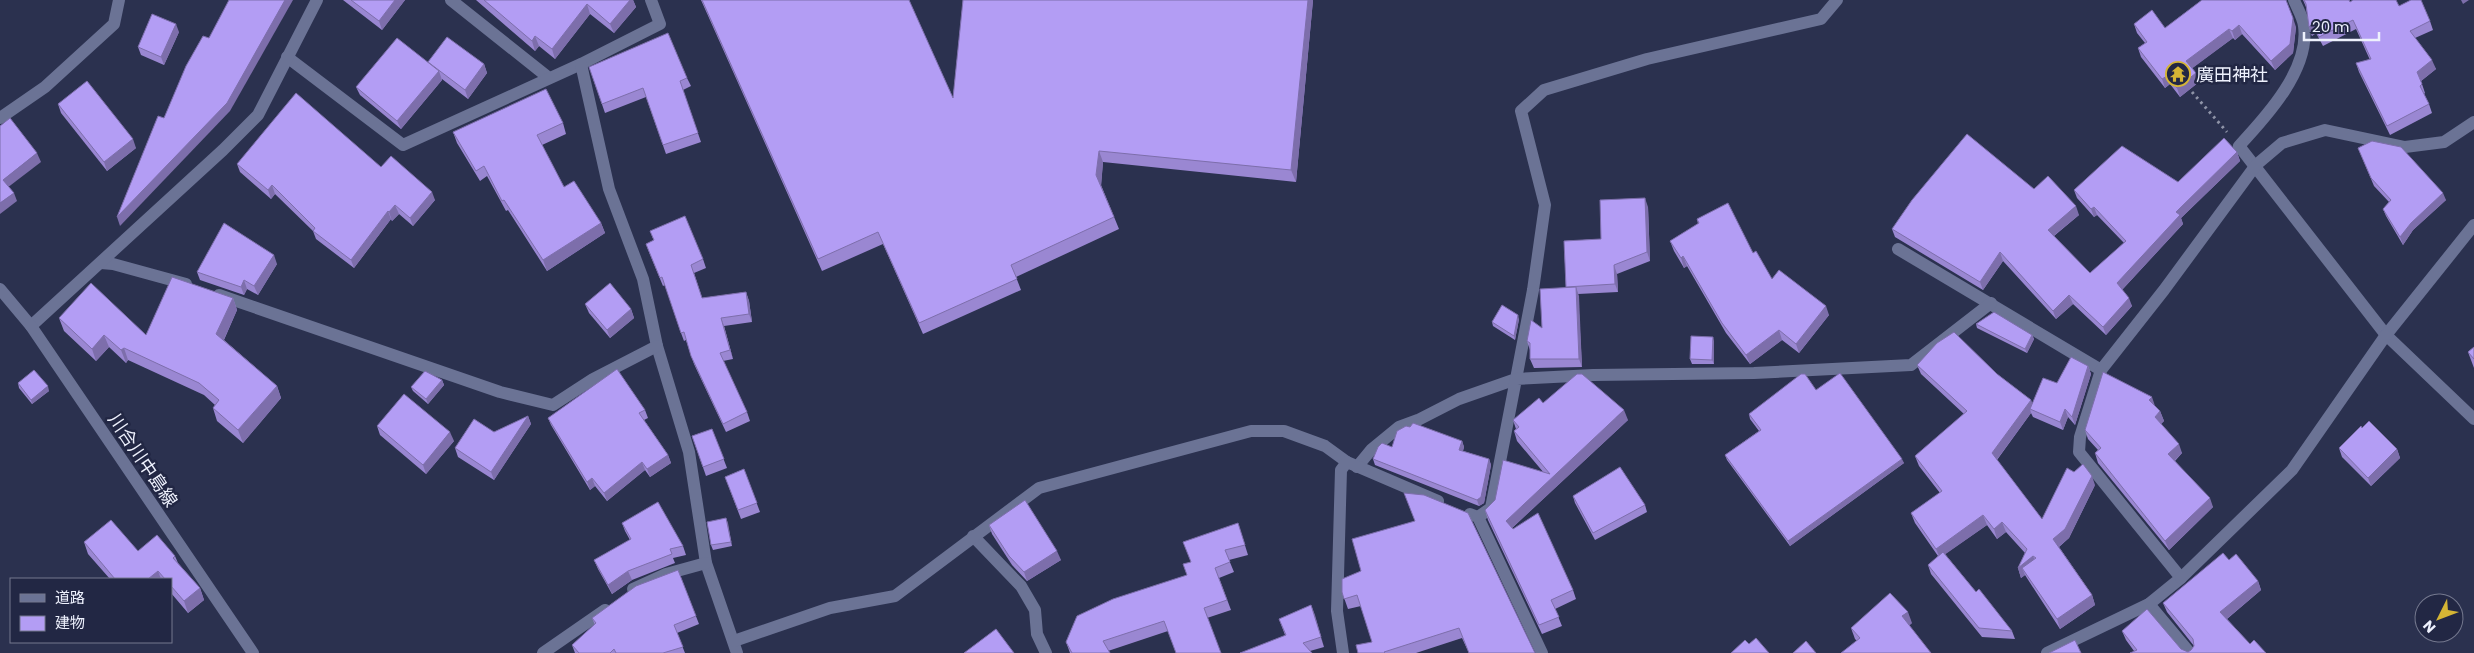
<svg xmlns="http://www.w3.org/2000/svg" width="2474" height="653" font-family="Poppins,'Noto Sans JP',sans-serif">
  <rect width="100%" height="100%" fill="#2b314f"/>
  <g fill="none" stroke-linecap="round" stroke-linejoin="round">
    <!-- path -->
    <path stroke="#8e93a7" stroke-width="3" stroke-dasharray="2.5 4" stroke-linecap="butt" d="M2192,92L2227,132"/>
    <!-- street -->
    <g stroke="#6b7395" stroke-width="12">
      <path d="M451,0L549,78"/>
      <path d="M2294,0C2297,8 2303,17 2304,26C2310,69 2267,116 2239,146L2386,335"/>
      <path d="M287,57L403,145L581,64L660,24L651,0"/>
      <path d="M581,64L609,189L643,279L657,346L689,452L706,563L737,653"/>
      <path d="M0,118L45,87L114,24L119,0"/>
      <path d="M1898,249L2101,370"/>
      <path d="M101,263L113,264L186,284"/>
      <path d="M219,295L500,392L553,405L593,379L657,346"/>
      <path d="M31,326L223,150L258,115L317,0"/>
      <path d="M1357,467L1371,450L1399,427L1418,420L1459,399L1516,379L1533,290L1545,205L1521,111L1544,90L1647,59L1821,19L1837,0"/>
      <path d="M1470,514L1478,517L1542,653"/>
      <path d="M1478,517L1491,508L1516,379L1593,375L1754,373L1911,365L1991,303"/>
      <path d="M973,536L1021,586L1035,610L1037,634L1046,653"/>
      <path d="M633,589L666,574L706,563"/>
      <path d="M2149,604L2190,653"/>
      <path d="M734,641L830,608L895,596L1039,488L1251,431H1284L1325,446L1347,462"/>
      <path d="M543,653L605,610"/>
      <path d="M1343,653L1337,611L1341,470L1347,462L1438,501"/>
      <path d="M2047,653L2149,604L2181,578L2079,452L2080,437L2101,370L2164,290L2256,165L2282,143L2325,130L2405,147L2444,142L2474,122"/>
    </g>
    <!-- secondary -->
    <g stroke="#6b7395" stroke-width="12">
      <path d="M0,289L31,326L253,653"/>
      <path d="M2386,335L2474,419"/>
      <path d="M2181,578L2292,470L2386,335L2474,225"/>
    </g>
  </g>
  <!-- wall -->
  <g fill="#9a87d2">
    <path d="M343,0H405L382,30Z"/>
    <path d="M476,0H633L636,7L614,33L590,14L555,59L539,46L535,51Z"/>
    <path d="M701,0H909L953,98L963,0H1313L1296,182L1103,162L1101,185L1119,229L1016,277L1021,290L923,334L883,244L822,271Z"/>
    <path d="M2202,0L2296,27L2293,53L2275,70L2242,34L2235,40L2233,38L2192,68L2196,73L2199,82L2180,97L2170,84L2165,88L2141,57L2138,48L2145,43L2137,33L2134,24L2165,28Z"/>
    <path d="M2303,0H2349L2350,2L2399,6L2430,21L2433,30L2415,38L2436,69L2421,81L2425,93L2424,94L2429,104L2432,113L2390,135L2359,72L2356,63L2370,60L2356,29L2323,46L2316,33L2312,36L2309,27L2306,7Z"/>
    <path d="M179,32L164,65L141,55L138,47Z"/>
    <path d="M429,63L484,64L487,73L468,99L442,79V80L401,129L360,95L356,87Z"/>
    <path d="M589,67L687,78L691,86L683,90L701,142L666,154L646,97L605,113Z"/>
    <path d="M58,104L136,148L107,171L61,113Z"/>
    <path d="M563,123L566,134L542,145L564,187L601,223L605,233L547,271L508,210L506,211L487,176L480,181L457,143L453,132Z"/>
    <path d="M2358,148L2446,200L2413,230L2403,245L2386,216L2383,209L2389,202L2374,186Z"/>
    <path d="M2237,152L2240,161L2181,218L2183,224L2122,290L2132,306L2106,335L2073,304L2056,319L2003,261L1983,290L1895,237L1892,229L2034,189L2079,215L2054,236L2090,273L2124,243L2097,215L2094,217L2077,198L2074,190L2178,182Z"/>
    <path d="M237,164L381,167L435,200L413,226L399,214L392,221L391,219L354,268L316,239L313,231L275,194L271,199L240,172Z"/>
    <path d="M1648,207L1650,261L1617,274L1618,292L1578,294L1582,367L1534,368L1530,359V350L1527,341L1542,328L1566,287L1564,241L1601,239Z"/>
    <path d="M1697,219L1753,253L1772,279L1829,315L1799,353L1782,340L1750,364L1726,333L1687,266L1684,268L1674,251L1670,241L1698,224Z"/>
    <path d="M650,231L703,259L706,268L694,273L702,298L746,292L749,301L752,322L724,326L733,359L723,361L747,412L750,421L726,432L694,364L686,340L684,341L681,333L665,285L663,286L649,252L646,244L654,241Z"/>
    <path d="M277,264L258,295L247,289L244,295L200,280L197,272Z"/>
    <path d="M233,298L237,310L224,340L277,386L281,398L243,443L217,421L213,408L215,405L204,395L128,360L126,363L109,347L96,361L64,331L59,318L146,335Z"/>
    <path d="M585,304L631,309L634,318L610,338L589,313Z"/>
    <path d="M1519,319L1515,340L1493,326L1492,322Z"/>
    <path d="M1976,324L2032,335L2034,339L2027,353L1977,328Z"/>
    <path d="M1714,341V364H1692L1690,359Z"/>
    <path d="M2474,347V368L2468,352Z"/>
    <path d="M1917,365L1997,374L2031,400L2032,404L2057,383L2088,366L2091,374L2075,425L2068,417L2063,430L2033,417L2031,413L1997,460L2042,519L2095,485L2069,538L2059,547L2092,595L2095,605L2060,629L2025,575L2021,578L2018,568L2025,553L2006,532L1997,539L1987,525L1945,554L1976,592L2012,631L2015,639L1982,637L1931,574L1928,565L1938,556L1915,523L1911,513L1940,493L1919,466L1915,456L1964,414L1921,374Z"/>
    <path d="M442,380L444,385L428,404L413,391L411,387Z"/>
    <path d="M18,383L49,391L32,404L19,388Z"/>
    <path d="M1816,390L1904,463L1790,546L1727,460L1725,455L1759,431L1750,419L1749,414Z"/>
    <path d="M1543,403L1628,420L1512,528L1573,590L1576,599L1555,609L1562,626L1542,634L1488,520L1485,510L1544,473L1517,441L1514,431L1516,429L1513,420Z"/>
    <path d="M2155,406L2160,411L2164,421L2161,424L2182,453L2175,461L2213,507L2169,550L2098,463L2095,453L2098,450L2088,439L2085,430Z"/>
    <path d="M645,410L648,418L644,420L668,455L671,463L650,477L645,470L607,501L595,486L590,490L551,425L548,418Z"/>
    <path d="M528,416L531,424L494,480L458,457L455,448L494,432Z"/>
    <path d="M377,426L454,441L426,474L380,435Z"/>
    <path d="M712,429L727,468L706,476L692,436Z"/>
    <path d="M1462,441L1464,447L1463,451L1489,459L1491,465L1484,503L1479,506L1375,465L1373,459L1392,447Z"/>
    <path d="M2339,448L2397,449L2400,458L2371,486L2342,457Z"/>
    <path d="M744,469L760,512L741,519L725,477Z"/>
    <path d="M1573,496L1645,505L1647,512L1595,540L1575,503Z"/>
    <path d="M726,518L732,546L713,550L711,545Z"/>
    <path d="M1415,521L1535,653H1469L1462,638L1416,653H1358L1372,642L1361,606L1348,609L1342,592L1361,571Z"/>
    <path d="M622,523L683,546L686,555L673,558L675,563L632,580L612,594L598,569L594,560L630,540L625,531Z"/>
    <path d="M1238,523L1248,555L1229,560L1234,572L1219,578L1231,610L1108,651L1110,653H1070L1066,642L1187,575L1190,562Z"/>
    <path d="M989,525L1061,560L1027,581L1012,565L992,534Z"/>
    <path d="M84,542L138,551L175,556L178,563L200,588L204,600L188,613L171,593V579H110L88,554Z"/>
    <path d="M2229,560L2258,581L2261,590L2227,619L2250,644L2266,653L2134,651L2126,640L2122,631L2188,652L2191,650L2194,646L2167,612L2163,603Z"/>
    <path d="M678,570L699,624L677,633L685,653H575L572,645L595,625L592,618Z"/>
    <path d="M1311,605L1324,647L1310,651L1285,635L1279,619Z"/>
    <path d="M1912,623L1909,625L1857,641L1855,639L1851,628Z"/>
  </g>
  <!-- shaded-wall -->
  <g fill="#7d6eab">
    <path d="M285,0H293L230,111L120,226L117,217Z"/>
    <path d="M395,0H405L382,30L379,21Z"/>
    <path d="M630,0H633L636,7L614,33L610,24Z"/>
    <path d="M1308,0H1313L1296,182L1291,170Z"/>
    <path d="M2461,0H2469L2463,4Z"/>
    <path d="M587,4L590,14L555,59L552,49Z"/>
    <path d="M2293,18L2296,27L2293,53L2275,70L2271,61Z"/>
    <path d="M176,24L179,32L164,65L161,57Z"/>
    <path d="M2312,24L2316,33L2312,36L2309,27Z"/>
    <path d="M2239,25L2242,34L2235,40L2232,31Z"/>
    <path d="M2229,29L2233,38L2190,70L2186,61Z"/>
    <path d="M535,36L539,46L535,51L532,41Z"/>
    <path d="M2432,60L2436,69L2421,81L2417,72Z"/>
    <path d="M484,64L487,73L468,99L465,90Z"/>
    <path d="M439,71L442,80L401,129L397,121Z"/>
    <path d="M2196,73L2199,82L2180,97L2177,88Z"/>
    <path d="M2167,76L2170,84L2165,88L2162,79Z"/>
    <path d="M133,139L136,148L107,171L104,162Z"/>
    <path d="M1099,151L1103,162L1101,187L1096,175Z"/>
    <path d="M2237,152L2240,161L2181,218L2183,224L2120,292L2117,283L2176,212Z"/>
    <path d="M37,153L41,162L7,188L3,180Z"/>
    <path d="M272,185L275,194L271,199L268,190Z"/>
    <path d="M432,192L435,200L413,226L410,218Z"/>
    <path d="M14,193L17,201L0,214V203Z"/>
    <path d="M2443,193L2446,200L2413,230L2403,245L2400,237L2411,223Z"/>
    <path d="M1645,198L1648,207L1650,261L1647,252Z"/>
    <path d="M395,205L399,214L392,221L389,212Z"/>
    <path d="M2076,206L2079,215L2051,238L2048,230Z"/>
    <path d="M2094,207L2097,215L2094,217L2091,209Z"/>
    <path d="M388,211L391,219L354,268L351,260Z"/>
    <path d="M601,223L605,233L547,271L543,260Z"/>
    <path d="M2000,252L2003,261L1983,290L1980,282Z"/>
    <path d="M274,255L277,264L258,295L254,286Z"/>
    <path d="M1683,256L1687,266L1684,268L1681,258Z"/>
    <path d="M1614,265L1617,274L1618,292L1615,284Z"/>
    <path d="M244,280L247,289L244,295L241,287Z"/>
    <path d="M1576,287L1579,296L1582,367L1579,359Z"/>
    <path d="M746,292L749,301L752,322L749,314Z"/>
    <path d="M2069,295L2073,304L2056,319L2053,311Z"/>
    <path d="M233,298L237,310L221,346L216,334Z"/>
    <path d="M2129,298L2132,306L2106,335L2103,327Z"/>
    <path d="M1826,306L1829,315L1799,353L1796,344Z"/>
    <path d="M631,309L634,318L610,338L607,330Z"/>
    <path d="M1518,315L1519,319L1515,340L1514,336Z"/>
    <path d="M721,318L724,326L733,359L730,350Z"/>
    <path d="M1779,330L1782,340L1750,364L1746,355Z"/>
    <path d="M104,335L109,347L96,361L92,349Z"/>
    <path d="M2032,335L2034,339L2027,353L2025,349Z"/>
    <path d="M1713,337L1714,341V364L1712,360Z"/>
    <path d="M124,348L128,360L126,363L121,350Z"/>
    <path d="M2088,366L2091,374L2075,425L2072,417Z"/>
    <path d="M442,380L444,385L428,404L426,399Z"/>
    <path d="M48,386L49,391L32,404L31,400Z"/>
    <path d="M277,386L281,398L243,443L238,430Z"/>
    <path d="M2152,397L2155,406L2149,400Z"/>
    <path d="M2031,400L2034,409H2030L2031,413L1995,462L1992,453Z"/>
    <path d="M2065,409L2068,417L2063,430L2060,422Z"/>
    <path d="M1624,410L1628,420L1510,530L1506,521Z"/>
    <path d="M2160,411L2164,421L2158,426L2155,417Z"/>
    <path d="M528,416L531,424L494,480L491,472Z"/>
    <path d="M450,432L454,441L426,474L423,465Z"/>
    <path d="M1462,441L1464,447L1461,456L1459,450Z"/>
    <path d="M2179,444L2182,453L2172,463L2168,454Z"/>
    <path d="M2397,449L2400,458L2371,486L2368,478Z"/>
    <path d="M668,455L671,463L650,477L647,469Z"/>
    <path d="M1489,459L1491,465L1484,503L1479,506L1477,500Z"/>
    <path d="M1902,459L1904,463L1790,546L1788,541Z"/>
    <path d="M642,462L645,470L607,501L604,493Z"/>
    <path d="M2092,476L2095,485L2069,538L2057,548L2053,539Z"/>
    <path d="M592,478L595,486L590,490L587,482Z"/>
    <path d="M2210,498L2213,507L2169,550L2165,541Z"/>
    <path d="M1983,515L1987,525L1940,558L1936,549Z"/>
    <path d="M726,518L728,523L732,546L731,542Z"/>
    <path d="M2002,522L2006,532L1997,539L1994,529Z"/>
    <path d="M1057,551L1061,560L1027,581L1024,572Z"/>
    <path d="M2033,556L2037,565L2022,568L2025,575L2021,578L2018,568Z"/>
    <path d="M158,571L161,579H148Z"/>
    <path d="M628,571L632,580L612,594L608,585Z"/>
    <path d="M2258,581L2261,590L2224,621L2220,612Z"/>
    <path d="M200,588L204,600L188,613L184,601Z"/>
    <path d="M2092,595L2095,605L2060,629L2057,619Z"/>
    <path d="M1311,605L1315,615L1324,647L1321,637Z"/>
    <path d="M1908,612L1912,623L1907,628L1902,616Z"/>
  </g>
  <!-- building -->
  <g fill="#b39df4" stroke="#7d6eab">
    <path d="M229,0H285L227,103L117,217L158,116L164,118L186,66L203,36L209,38Z"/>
    <path d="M351,0H395L379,21Z"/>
    <path d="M484,0H630L610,24L587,4L552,49L535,36L532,41Z"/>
    <path d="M702,0H909L953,98L963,0H1308L1291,170L1099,151L1096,175L1114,217L1011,265L1017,279L919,323L878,232L818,259Z"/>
    <path d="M2202,0H2286L2293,18L2290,44L2271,61L2239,25L2232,31L2229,29L2186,61L2196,73L2177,88L2167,76L2162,79L2138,48L2147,42L2134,24L2152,10L2165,28Z"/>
    <path d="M2304,0H2349L2350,2L2353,0H2396L2399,6L2411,0H2421L2430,21L2410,31L2432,60L2417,72L2422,84L2420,86L2429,104L2387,126L2356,63L2371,59L2353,20L2319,37L2312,24L2309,27L2306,4Z"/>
    <path d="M152,14L176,24L161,57L138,47Z"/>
    <path d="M668,33L687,78L680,81L698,133L663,145L643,88L602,104L589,67Z"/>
    <path d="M447,37L484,64L465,90L428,62Z"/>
    <path d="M397,38L439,71L397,121L356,87Z"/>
    <path d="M87,81L133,139L104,162L58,104Z"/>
    <path d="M546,89L563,123L537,135L564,187L574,181L601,223L543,260L504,200L502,201L484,166L476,171L453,132Z"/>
    <path d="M296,93L381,167L391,156L432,192L410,218L395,205L389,212L388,211L351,260L313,231L315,228L272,185L268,190L237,164Z"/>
    <path d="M10,118L37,153L3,180L14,193L0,203V126Z"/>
    <path d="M1967,134L2034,189L2048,176L2076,206L2048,230L2090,273L2126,241L2094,207L2091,209L2074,190L2122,146L2178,182L2224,138L2237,152L2176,212L2180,215L2117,283L2129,298L2103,327L2069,295L2053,311L2000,252L1980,282L1892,229L1912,200Z"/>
    <path d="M2372,141L2401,147L2443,193L2411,223L2400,237L2383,209L2391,200L2371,178L2358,148Z"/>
    <path d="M1645,198L1647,252L1614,265L1615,284L1566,287L1564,241L1601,239L1600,200Z"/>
    <path d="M1728,203L1753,253L1756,251L1772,279L1779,270L1826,306L1796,344L1779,330L1746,355L1722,323L1683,256L1681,258L1670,241L1699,223L1697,219Z"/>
    <path d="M685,216L703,259L691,265L702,298L746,292L749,314L721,318L730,350L720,353L747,412L723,424L691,356L684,332L681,333L662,277L660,278L646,244L654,240L650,231Z"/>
    <path d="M224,223L274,255L254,286L244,280L241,287L197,272Z"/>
    <path d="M172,277L233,298L216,334L277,386L238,430L213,408L219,400L199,383L124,348L121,350L104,335L92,349L59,318L91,283L146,335Z"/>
    <path d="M610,283L631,309L607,330L585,304Z"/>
    <path d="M1576,287L1579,359H1530V343L1527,341L1531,320L1542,328L1540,289Z"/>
    <path d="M1502,305L1518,315L1514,336L1492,322Z"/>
    <path d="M1994,312L2032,335L2025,349L1976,324Z"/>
    <path d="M1954,332L1997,374L2031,400L1992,453L2042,519L2067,468L2074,472L2083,464L2092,476L2065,529L2053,539L2092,595L2057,619L2022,568L2036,558L2033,556L2018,568L2027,549L2002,522L1994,529L1983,515L1936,549L1911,513L1942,491L1915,456L1967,411L1917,365L1937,343Z"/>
    <path d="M1691,336L1713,337L1712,360L1690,359Z"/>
    <path d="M2474,347V359L2468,352Z"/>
    <path d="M2071,357L2088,366L2072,417L2065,409L2060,422L2030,409L2043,378L2057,383Z"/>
    <path d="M617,369L645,410L639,413L668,455L647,469L642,462L604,493L592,478L587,482L548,418Z"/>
    <path d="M34,370L48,386L31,400L18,383Z"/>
    <path d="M425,371L442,380L426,399L411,387Z"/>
    <path d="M2103,372L2152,397L2149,400L2160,411L2155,417L2179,444L2168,454L2210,498L2165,541L2095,453L2101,448L2085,430Z"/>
    <path d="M1840,373L1902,459L1788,541L1725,455L1761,430L1749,414L1801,374H1805L1816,390Z"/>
    <path d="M1577,374H1582L1624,410L1506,521L1513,529L1538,513L1573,590L1551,600L1559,617L1539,625L1485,510L1495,500L1503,460L1550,474L1514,431L1519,427L1513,420L1539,398L1543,403Z"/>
    <path d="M404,394L450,432L423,465L377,426Z"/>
    <path d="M528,416L491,472L455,448L474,419L494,432Z"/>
    <path d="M2369,421L2397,449L2368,478L2339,448L2361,426L2362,428Z"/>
    <path d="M1413,423L1462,441L1459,450L1489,459L1481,497L1477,500L1373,459L1378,447L1382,443L1392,447L1397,431L1406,426L1410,427Z"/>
    <path d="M712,429L724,459L703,467L692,436Z"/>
    <path d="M1620,467L1645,505L1593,533L1573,496Z"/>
    <path d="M744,469L757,503L738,510L725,477Z"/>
    <path d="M1404,493L1424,495L1468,513L1535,653H1469L1459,628L1384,652L1385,653H1358L1356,645L1372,642L1357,595L1344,599L1342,592V579L1361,571L1352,539L1415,521Z"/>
    <path d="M1025,500L1057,551L1024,572L1009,556L989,525Z"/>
    <path d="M658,502L683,546L670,549L672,554L628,571L608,585L594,560L631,539L622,523Z"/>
    <path d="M726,518L731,542L711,545L707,522Z"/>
    <path d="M111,520L138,551L157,535L175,556L173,558L200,588L184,601L171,586V579H165L158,571L148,579H115L84,542Z"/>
    <path d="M1238,523L1245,545L1225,550L1230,562L1215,568L1227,600L1204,608L1221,653H1176L1164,621L1103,641L1110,653H1072L1066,642L1077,616L1113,599L1187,575L1183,564L1191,562L1183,542Z"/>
    <path d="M1943,552L1976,592L1979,589L2012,631L1979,628L1928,565Z"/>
    <path d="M2223,553L2229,560L2236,554L2258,581L2220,612L2250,644L2254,640L2266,653H2130L2137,650L2122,631L2147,609L2181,649L2188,652L2191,650L2194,646L2193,639L2163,603Z"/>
    <path d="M678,570L696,616L674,625L683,647L663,653H616L614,649L610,653H579L572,645L596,623L592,618L636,586Z"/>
    <path d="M1890,593L1908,612L1902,616L1931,653H1841L1860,638L1851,628Z"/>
    <path d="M1311,605L1321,637L1303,643L1312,653H1240L1286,635L1279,619Z"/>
    <path d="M996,629L1014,653H964Z"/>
    <path d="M1756,638L1769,653H1731L1745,640L1749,644Z"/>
    <path d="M2075,640L2081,653H2049Z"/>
    <path d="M1806,641L1816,653H1793Z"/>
  </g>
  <!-- icons -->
  <defs>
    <symbol id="temple-ring" viewBox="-11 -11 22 22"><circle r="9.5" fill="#222744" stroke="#d5b535" stroke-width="1.5"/><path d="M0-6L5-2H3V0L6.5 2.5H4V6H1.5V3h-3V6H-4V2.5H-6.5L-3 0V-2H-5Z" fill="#d5b535"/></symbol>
  </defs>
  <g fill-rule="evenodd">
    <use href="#temple-ring" x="2164" y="60" width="28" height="28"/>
  </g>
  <g text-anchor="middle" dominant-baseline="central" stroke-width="5" stroke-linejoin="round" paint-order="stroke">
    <!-- poi labels -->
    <g font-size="18" fill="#eef1fd" stroke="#222744" text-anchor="start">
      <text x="2196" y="74">廣田神社</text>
    </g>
    <!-- street labels -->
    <g font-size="18" fill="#eef1fd" stroke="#222744">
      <text transform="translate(143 460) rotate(56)">川合川中島線</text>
    </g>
  </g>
  <!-- legend -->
  <rect x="10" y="578" width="162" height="65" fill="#222744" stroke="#74788e"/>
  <rect x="20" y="594" width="25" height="8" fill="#6b7395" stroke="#74788e"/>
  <text x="55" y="603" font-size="15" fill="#eef1fd">道路</text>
  <rect x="20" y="616" width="25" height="15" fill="#b39df4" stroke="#74788e"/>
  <text x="55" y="628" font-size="15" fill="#eef1fd">建物</text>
  <!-- north arrow -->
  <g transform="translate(2439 618) rotate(228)"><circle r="24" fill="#222744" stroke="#74788e"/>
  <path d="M0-4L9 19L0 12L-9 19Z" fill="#d5b535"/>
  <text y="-8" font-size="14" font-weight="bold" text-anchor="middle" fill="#eef1fd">N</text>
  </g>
  <!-- scale -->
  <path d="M2304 32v8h75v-8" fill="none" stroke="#eef1fd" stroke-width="2.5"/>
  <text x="2312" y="32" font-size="15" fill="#eef1fd" stroke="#222744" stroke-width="4" paint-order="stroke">20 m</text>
</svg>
